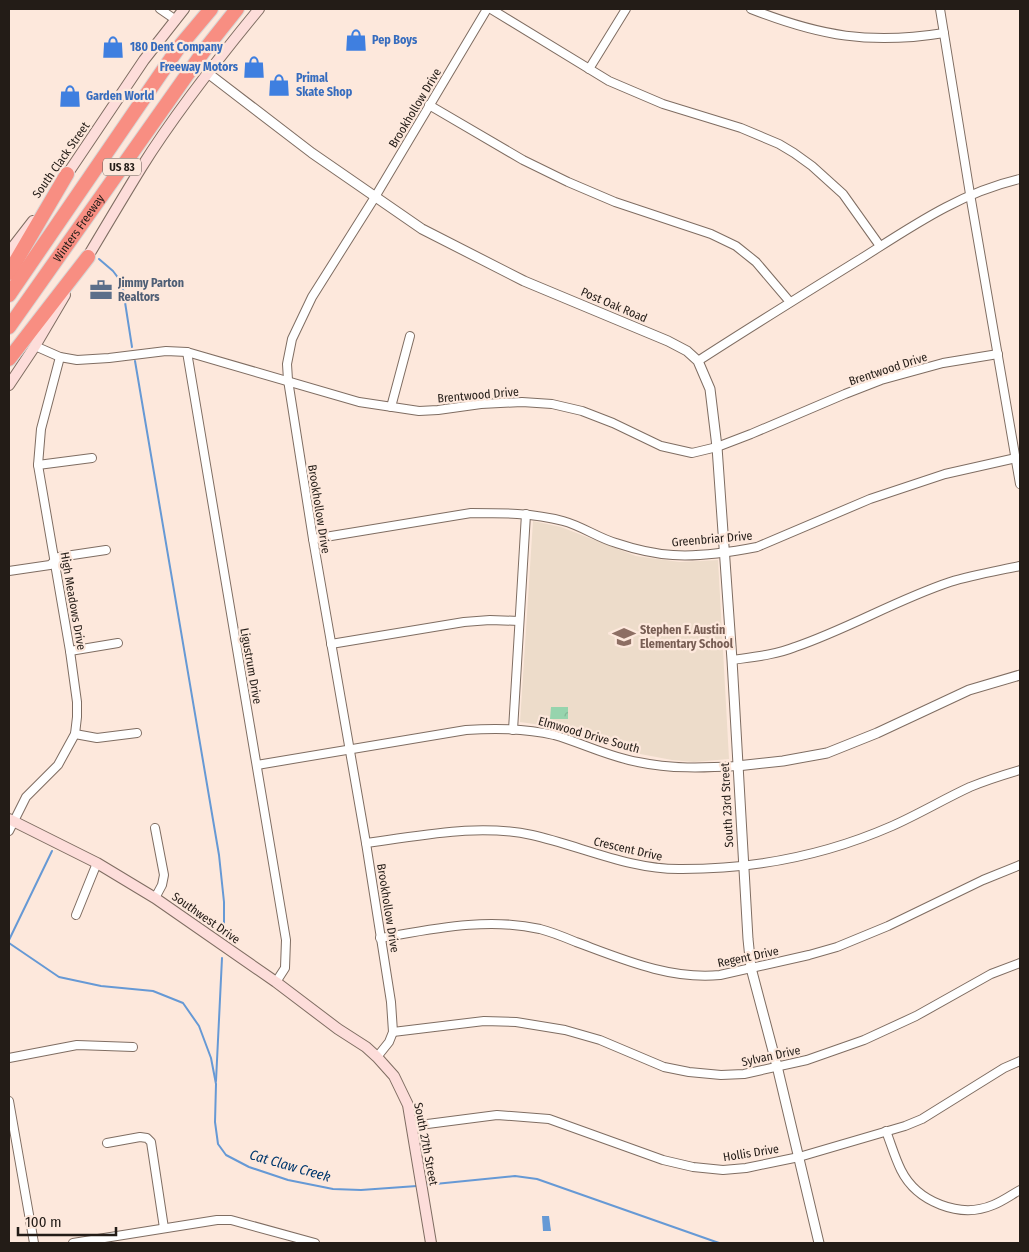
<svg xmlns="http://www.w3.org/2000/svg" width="1029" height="1252" font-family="'Fira Sans Condensed',sans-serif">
  <defs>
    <pattern id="park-crowns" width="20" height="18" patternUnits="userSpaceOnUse" patternTransform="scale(1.25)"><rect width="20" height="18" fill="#96d4ad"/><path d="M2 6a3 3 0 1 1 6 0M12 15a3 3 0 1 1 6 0" fill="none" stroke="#81b594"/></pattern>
  </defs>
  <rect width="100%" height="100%" fill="#fde8dc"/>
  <!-- education -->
  <path fill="#eddcca" d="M533,521L561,527L636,556L680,562L718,560L729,759L694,762L672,760L635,753L555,727L520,722Z"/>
  <!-- park -->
  <path fill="url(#park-crowns)" d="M551,707H568V719H550Z"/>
  <!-- water -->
  <path fill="#6699d5" d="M542,1216H549L551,1231H543Z"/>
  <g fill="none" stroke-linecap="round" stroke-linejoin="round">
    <!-- stream -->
    <g stroke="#6699d5" stroke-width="2">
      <path d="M99,259L113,271L122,283L132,347"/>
      <path d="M135,361L219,855L224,902V930"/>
      <path d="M9,940L52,851"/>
      <path d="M9,943L59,977L101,986L153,991L183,1003L199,1026L211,1058L216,1084L215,1122L218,1144L226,1155L249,1167L288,1180L333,1189L361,1190L417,1186"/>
      <path d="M216,1081L222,958"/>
      <path d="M425,1185L515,1176L537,1179L719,1243"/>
    </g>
    <defs>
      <g id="minor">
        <path d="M160,9L176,20"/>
        <path d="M491,9L609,81L663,104L741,128L779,144L794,153L812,166L843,194L880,246"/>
        <path d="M751,9C820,36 870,45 944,33"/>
        <path d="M940,9L970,194L1020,484"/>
        <path d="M589,69L626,9"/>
        <path d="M429,105L523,160L568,182L615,202L711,234L736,246L756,262L790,302"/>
        <path d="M35,346L60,357L77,360L109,358L166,351L187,352L359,402L419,411L438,410L481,404L522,402L552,404L582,411L613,423L661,446L692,453L717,447L751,434L845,394L881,380L943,363L998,354"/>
        <path d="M187,352L286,940L285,968L276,982"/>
        <path d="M698,361C752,326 807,292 862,258C914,225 960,193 1020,179"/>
        <path d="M391,407L410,336"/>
        <path d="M38,465L92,458"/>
        <path d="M313,539L471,513C502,513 533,513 563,521C582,526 598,538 616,543C634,549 654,554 673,555C699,557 731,552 757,547L870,499L945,474L1016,458"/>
        <path d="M9,571L50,565L59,557L106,550"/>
        <path d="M331,644L464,622L490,620L519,621"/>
        <path d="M70,651L118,643"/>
        <path d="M732,660C753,657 775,655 795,647C848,629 896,600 950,582C973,575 997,571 1020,566"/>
        <path d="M513,730L526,514"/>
        <path d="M75,734L97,738L137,733"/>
        <path d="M257,765L466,730C496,728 525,728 554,735C582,743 609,757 638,762C671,769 703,768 737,766"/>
        <path d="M9,831L26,797L58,765L75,734L77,717V702L70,651L38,465L41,429L60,357"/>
        <path d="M366,843C421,836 477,823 532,835C581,846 630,870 682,869C754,869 826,855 892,826C919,814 944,799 970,787C987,780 1003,775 1020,770"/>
        <path d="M155,898L162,885L164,875L155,828"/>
        <path d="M76,915L97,863"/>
        <path d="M380,938C433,929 487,917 540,929C552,932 564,937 576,942C622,959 670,980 720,975L809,955L837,947L888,926L983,880L1020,865"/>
        <path d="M393,1032L484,1021L516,1022L565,1030L600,1040L664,1067L689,1072L721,1075L744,1074L807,1060L864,1040L916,1016L991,974L1020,963"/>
        <path d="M377,1057L389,1042L393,1032L391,1002L366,843L313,539L288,380L287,364L292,339L312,297L375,197L487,9"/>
        <path d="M9,1058L77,1045L133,1047"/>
        <path d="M9,1101L34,1243"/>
        <path d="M412,1126L497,1115L549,1119L663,1160L693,1167L723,1170L746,1168L799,1157L905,1126L922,1119L1004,1068L1020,1061"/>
        <path d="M886,1131C891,1144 895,1158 901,1170C917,1202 960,1219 993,1205C1003,1201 1011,1195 1020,1190"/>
        <path d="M107,1143L140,1137L147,1138L151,1142L164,1228"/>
        <path d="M73,1243L217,1220H231L315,1243"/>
      </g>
      <g id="tertiary">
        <path d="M209,74L312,153L422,229L524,281L668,341L687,351L698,361L710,389L717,447L732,660L748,939L751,968L777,1066L819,1243"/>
        <path d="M737,766L783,761L827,753L877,733L969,690L1020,675"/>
      </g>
      <g id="secondary">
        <path d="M64,179L144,60L184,9"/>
        <path d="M9,252L33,221"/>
        <path d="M84,263C103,231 122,199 141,168C176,112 217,60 259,9"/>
        <path d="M9,385L35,346L65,295"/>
        <path d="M9,819L97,863L155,898L276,982L338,1029L366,1047L377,1057L394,1076L408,1105L431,1243"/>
      </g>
      <g id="motorway">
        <path d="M9,273L67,174"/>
        <path d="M9,295L179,47L211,9"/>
        <path id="s1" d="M9,327L206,48L237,9"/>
        <path d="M9,359L88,257"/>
      </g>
    </defs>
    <!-- minor casing -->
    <use href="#minor" stroke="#7f6d62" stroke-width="10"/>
    <!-- tertiary casing -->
    <use href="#tertiary" stroke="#7f6d62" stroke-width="11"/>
    <!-- secondary casing -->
    <use href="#secondary" stroke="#7f6d62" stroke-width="12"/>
    <!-- motorway casing -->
    <use href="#motorway" stroke="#d7d6d5" stroke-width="16"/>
    <!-- minor -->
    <use href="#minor" stroke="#fff" stroke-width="8"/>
    <!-- tertiary -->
    <use href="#tertiary" stroke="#fff" stroke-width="9"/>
    <!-- secondary -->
    <use href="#secondary" stroke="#fdddda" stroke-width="10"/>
    <!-- motorway -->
    <use href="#motorway" stroke="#f88e82" stroke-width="14"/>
  </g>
  <!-- icons -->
  <defs>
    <symbol id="shop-bare" viewBox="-9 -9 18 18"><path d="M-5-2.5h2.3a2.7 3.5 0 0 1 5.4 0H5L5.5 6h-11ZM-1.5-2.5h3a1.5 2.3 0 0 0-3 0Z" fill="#3f7fe0" stroke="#fde8dc" stroke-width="2.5" paint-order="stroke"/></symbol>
    <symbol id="office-bare" viewBox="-9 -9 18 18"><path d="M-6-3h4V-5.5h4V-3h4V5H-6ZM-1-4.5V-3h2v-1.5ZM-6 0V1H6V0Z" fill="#5c6f8a" stroke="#fde8dc" stroke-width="2.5" paint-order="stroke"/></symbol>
    <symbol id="school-bare" viewBox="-9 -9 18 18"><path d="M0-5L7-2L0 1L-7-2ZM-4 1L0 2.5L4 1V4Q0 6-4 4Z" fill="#8d6e63" stroke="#fde8dc" stroke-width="2.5" paint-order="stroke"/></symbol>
  </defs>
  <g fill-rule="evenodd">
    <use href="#shop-bare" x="340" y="24" width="32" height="32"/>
    <use href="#shop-bare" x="97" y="31" width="32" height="32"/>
    <use href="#shop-bare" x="238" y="51" width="32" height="32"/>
    <use href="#shop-bare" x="263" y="69" width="32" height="32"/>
    <use href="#shop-bare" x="54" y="80" width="32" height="32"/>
    <use href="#office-bare" x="85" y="274" width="32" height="32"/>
    <use href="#school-bare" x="608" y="621" width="32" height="32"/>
  </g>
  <g text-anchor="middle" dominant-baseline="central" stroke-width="4.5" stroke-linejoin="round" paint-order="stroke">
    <!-- shield labels -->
    <rect fill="#fde8dc" stroke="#645952" stroke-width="1" x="103" y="158.5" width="38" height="17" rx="4"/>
    <g font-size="11" font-weight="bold" fill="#231c17">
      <text x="122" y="167">US 83</text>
    </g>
    <!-- shop labels -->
    <g font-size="12" font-weight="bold" fill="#366cbe" stroke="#fde8dc" text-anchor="start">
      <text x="372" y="40">Pep Boys</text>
      <text x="130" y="47">180 Dent Company</text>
      <text x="238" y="67" text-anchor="end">Freeway Motors</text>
      <text x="296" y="78">Primal<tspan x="296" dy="14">Skate Shop</tspan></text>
      <text x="86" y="96">Garden World</text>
    </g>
    <!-- street labels -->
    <g font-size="12" fill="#231c17" stroke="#fde8dc">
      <text transform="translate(415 108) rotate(-59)">Brookhollow Drive</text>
      <text transform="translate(61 160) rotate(-55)">South Clack Street</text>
      <text stroke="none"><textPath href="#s1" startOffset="121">Winters Freeway</textPath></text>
      <text transform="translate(614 305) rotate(23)">Post Oak Road</text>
      <text transform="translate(888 369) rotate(-18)">Brentwood Drive</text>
      <text transform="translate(478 395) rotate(-5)">Brentwood Drive</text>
      <text transform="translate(319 509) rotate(81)">Brookhollow Drive</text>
      <text transform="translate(712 539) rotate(-5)">Greenbriar Drive</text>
      <text transform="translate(73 601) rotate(80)">High Meadows Drive</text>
      <text transform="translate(251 666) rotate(80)">Ligustrum Drive</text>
      <text transform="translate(589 735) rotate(16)">Elmwood Drive South</text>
      <text transform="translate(727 805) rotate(-93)">South 23rd Street</text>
      <text transform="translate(628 849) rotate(13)">Crescent Drive</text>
      <text transform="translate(388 908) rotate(81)">Brookhollow Drive</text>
      <text transform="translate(206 918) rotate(35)">Southwest Drive</text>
      <text transform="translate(748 957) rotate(-12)">Regent Drive</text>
      <text transform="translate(771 1056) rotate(-12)">Sylvan Drive</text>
      <text transform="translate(426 1144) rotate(79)">South 27th Street</text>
      <text transform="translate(751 1153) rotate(-9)">Hollis Drive</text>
    </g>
    <!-- service labels -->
    <g font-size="12" font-weight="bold" fill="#4e5e75" stroke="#fde8dc" text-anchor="start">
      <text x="118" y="283">Jimmy Parton<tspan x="118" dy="14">Realtors</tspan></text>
    </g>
    <!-- education labels -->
    <g font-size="12" font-weight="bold" fill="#785e54" stroke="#fde8dc" text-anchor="start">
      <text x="640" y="630">Stephen F. Austin<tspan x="640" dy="14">Elementary School</tspan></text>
    </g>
    <!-- water labels -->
    <g font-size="14" font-style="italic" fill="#00386e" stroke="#fde8dc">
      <text transform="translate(290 1166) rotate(16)">Cat Claw Creek</text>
    </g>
  </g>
  <!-- border -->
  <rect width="1029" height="1252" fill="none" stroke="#231c17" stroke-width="20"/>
  <!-- scale -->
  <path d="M18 1227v8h98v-8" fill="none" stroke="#231c17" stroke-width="2.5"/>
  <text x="25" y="1227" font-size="15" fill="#231c17" stroke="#fde8dc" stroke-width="4" paint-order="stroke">100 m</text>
</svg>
